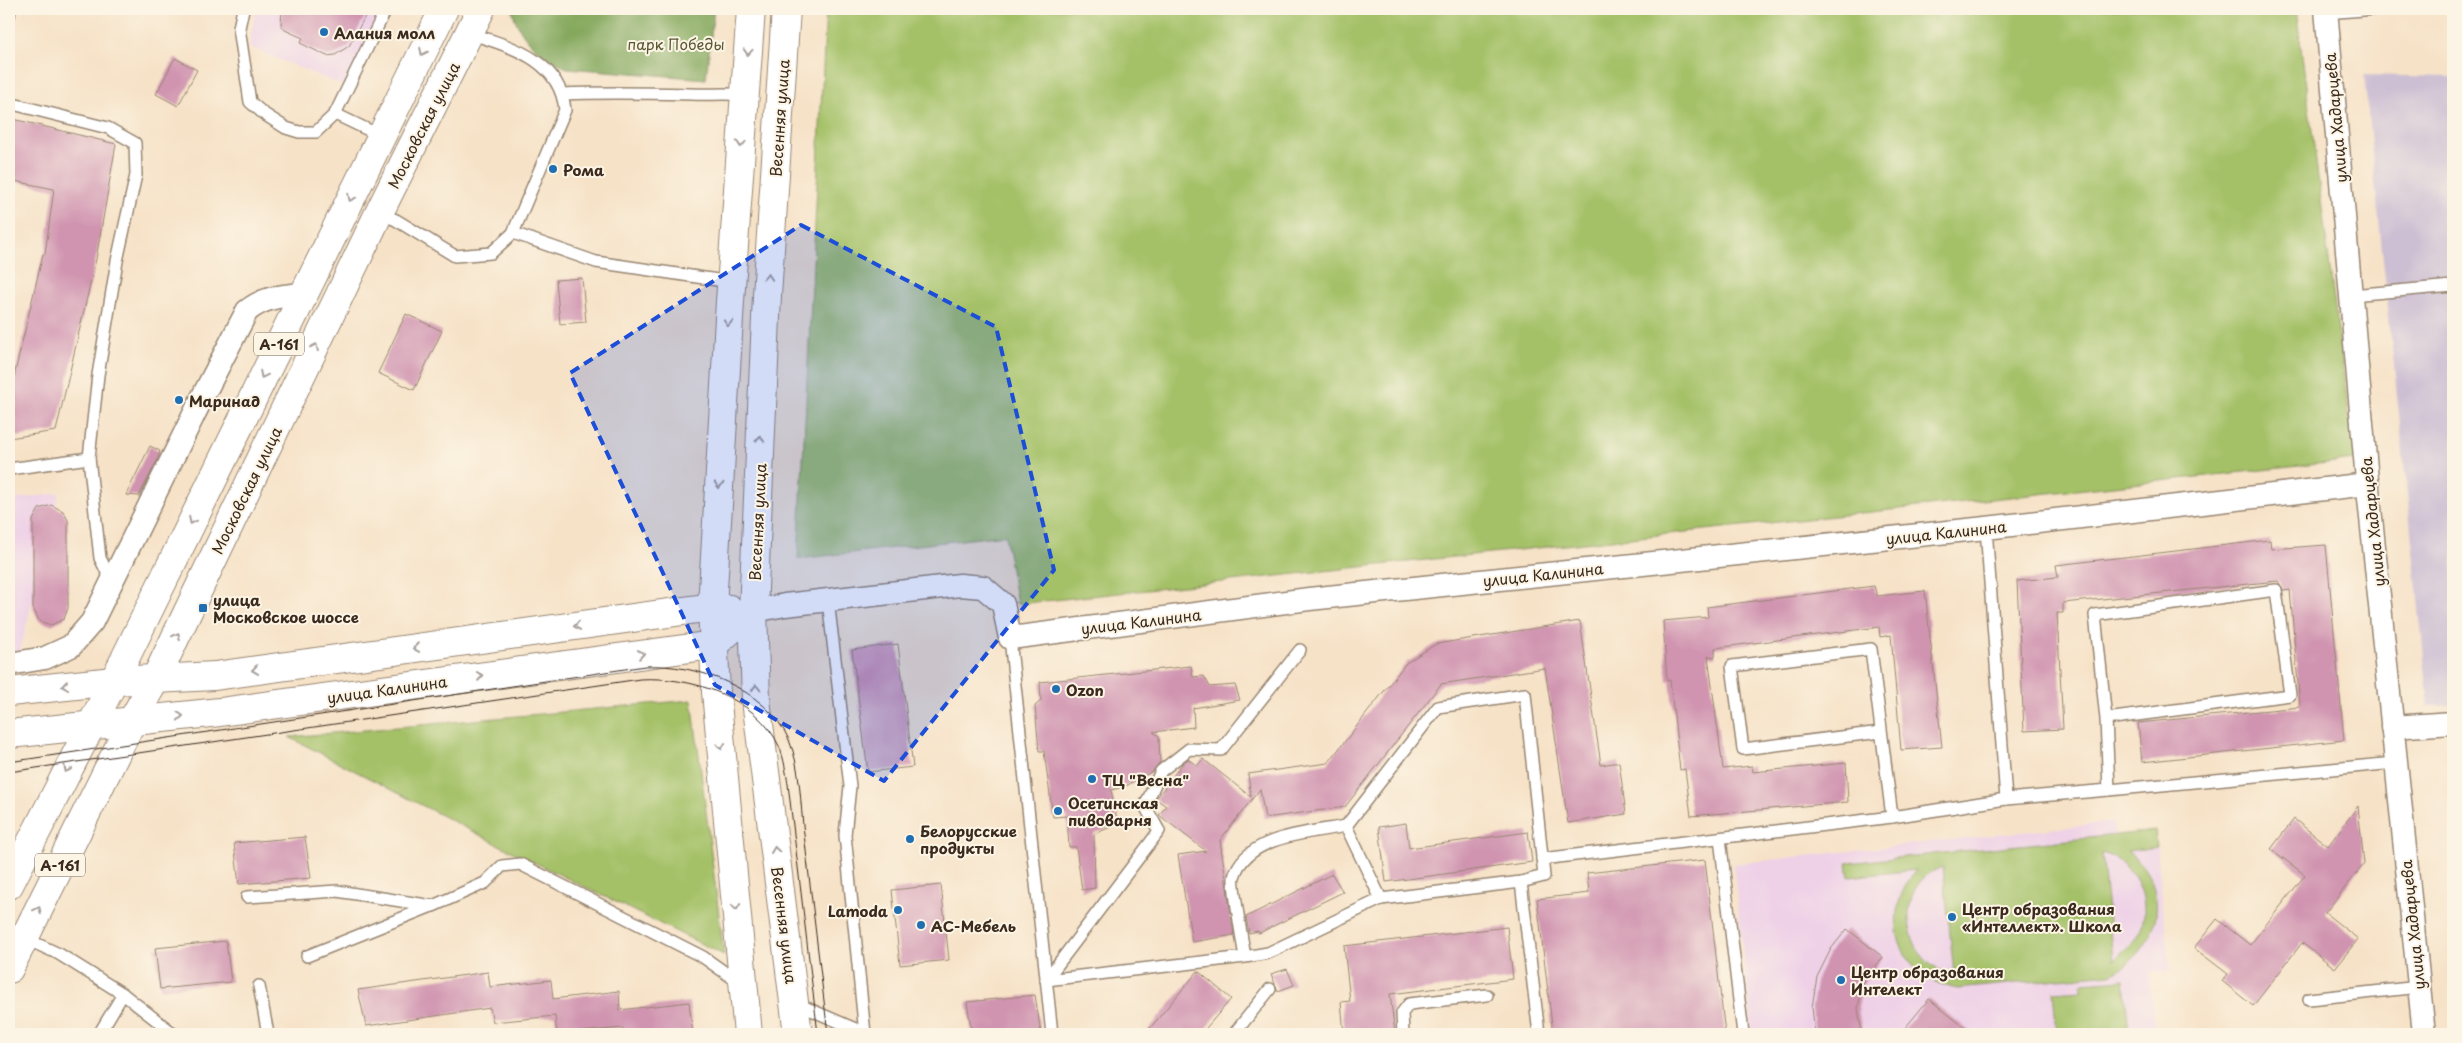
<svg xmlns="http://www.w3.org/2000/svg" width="2462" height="1043" font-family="'Playpen Sans',sans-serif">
  <rect width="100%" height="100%" fill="#fcf5e5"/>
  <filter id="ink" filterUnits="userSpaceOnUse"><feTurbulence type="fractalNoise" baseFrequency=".02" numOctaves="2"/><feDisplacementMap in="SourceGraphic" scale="10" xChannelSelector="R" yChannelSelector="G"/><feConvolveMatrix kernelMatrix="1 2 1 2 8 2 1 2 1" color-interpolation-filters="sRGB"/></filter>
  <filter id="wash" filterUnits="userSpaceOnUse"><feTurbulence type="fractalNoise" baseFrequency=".0096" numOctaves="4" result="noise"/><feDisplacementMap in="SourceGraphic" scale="20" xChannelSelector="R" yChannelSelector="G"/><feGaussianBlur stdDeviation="1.12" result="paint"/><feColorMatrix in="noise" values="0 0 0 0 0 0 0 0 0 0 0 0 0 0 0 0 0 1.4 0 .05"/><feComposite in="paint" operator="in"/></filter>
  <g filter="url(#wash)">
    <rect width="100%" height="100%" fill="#f6e2c7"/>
    <!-- built -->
    <g fill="#eed0e7">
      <path d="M256,9H388L346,87L249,47Z"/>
      <path d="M59,493L16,667L9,668V500Z"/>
      <path d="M2113,822L2115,836L2155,831L2170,971L2149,973L2156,1034H1752L1733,864Z"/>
    </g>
    <!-- industrial -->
    <path fill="#ccbed3" d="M2364,75L2453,77V705L2429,706Z"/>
    <!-- green -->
    <g fill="#a4c168" stroke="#707643" fill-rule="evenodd">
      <path d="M826,9H2296L2355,460L1017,604L1005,535L798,559Z"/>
      <path d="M692,700L724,955L505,848L289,737Z"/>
      <path d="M2155,831L2157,847L2127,851C2174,886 2162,951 2110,974L1957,989C1897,976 1878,917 1916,870L1849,877L1847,863ZM2102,853C2133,861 2152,897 2141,928C2135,942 2125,951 2113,960ZM1943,867L1954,974L1953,975C1903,966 1890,883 1943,867Z"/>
      <path d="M2124,980L2129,1034H2057L2053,992L2082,990V983Z"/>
    </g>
    <!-- forest -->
    <path fill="#83a75c" stroke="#5f683d" d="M512,9H714L706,79L567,68C541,57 518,37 512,9Z"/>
    <g id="blocks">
      <!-- building -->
      <g fill="#d094b0">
        <path d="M282,9H369L349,46L335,55L327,56L300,43L303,38L285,30L281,25Z"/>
        <path d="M175,58L197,70L178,106L156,94Z"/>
        <path d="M9,118L116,144L96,259L56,431L9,438V386L12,385L43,254H45L54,189L9,180Z"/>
        <path d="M582,278L586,322L560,324L556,280Z"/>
        <path d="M406,314L442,331L414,390L378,373Z"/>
        <path d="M150,446L160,451L157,461L139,496L126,495Z"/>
        <path d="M51,505L63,511L68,520V608L64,619L51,625L39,621L33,608V520L39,509Z"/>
        <path d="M2270,540L2271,549L2326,545L2344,740L2142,762L2138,723L2300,707L2290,590L2284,591L2278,581L2063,603V613H2057L2063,729L2024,731L2017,581L2058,577L2056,565Z"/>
        <path d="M1874,586L1877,596L1925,591L1942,747L1901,750L1891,635L1880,637L1879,627L1715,648V657L1708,656L1723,769L1752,766L1753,772L1846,763L1848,802L1691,816L1685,769L1680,770L1670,680L1667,681L1663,621L1708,617L1707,607Z"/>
        <path d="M1580,621L1601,765L1619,762L1626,814L1568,823L1545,668L1441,684L1345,807L1265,818L1260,789L1220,840L1234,935L1192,942L1178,855L1206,851L1159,815L1166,806L1156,799L1182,764L1188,759L1197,766L1203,759L1251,797L1248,774L1328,763L1406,663L1436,644Z"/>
        <path d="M898,644L913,767L868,772L852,650Z"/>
        <path d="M1191,666L1193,677L1204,676L1210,687L1235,685L1240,700L1193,708L1194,727L1153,732L1159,736L1160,762L1153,771L1124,787L1111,790L1118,824L1094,834L1095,888L1082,890L1076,847H1069L1067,816L1053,817L1044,751H1039L1035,706L1041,701L1040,682Z"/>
        <path d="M2358,806L2364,864L2325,913L2358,939L2335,968L2302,943L2253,1006L2222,981L2228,974L2194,948L2217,919L2250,945L2305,875L2271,849L2294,819L2328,846Z"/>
        <path d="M1406,823L1409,848L1528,832L1532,862L1386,882L1379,827Z"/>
        <path d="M305,837L311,878L239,884L234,843Z"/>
        <path d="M1705,860L1725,1034H1553L1537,899L1589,893L1587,873Z"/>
        <path d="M1332,874L1343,892L1259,933L1258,931L1249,933L1246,917Z"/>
        <path d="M941,885L949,960L900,965L892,890Z"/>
        <path d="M1507,927L1513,979L1390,994L1395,1034H1344L1341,1002L1350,1001L1344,946Z"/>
        <path d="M1847,929L1883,957L1863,983L1858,1008L1862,1034H1815L1812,1007L1817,977L1831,949Z"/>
        <path d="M226,941L231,982L160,989L155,948Z"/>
        <path d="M1287,969L1294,985L1278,991L1271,974Z"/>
        <path d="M1198,971L1231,999L1201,1034H1145Z"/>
        <path d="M488,972L490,987L551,980L553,999L619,991L620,1010L689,1002L693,1034H623V1028L557,1034L555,1016L493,1022L490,1008L366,1026L358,990Z"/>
        <path d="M1035,995L1041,1034H972L967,1002Z"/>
        <path d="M1929,999L1973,1034H1900Z"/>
      </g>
    </g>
  </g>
  <g filter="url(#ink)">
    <use href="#blocks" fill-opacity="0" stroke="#988672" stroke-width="1"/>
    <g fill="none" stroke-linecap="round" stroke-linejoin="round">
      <defs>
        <g id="lane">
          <path d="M243,9L239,28L250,102L264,114L286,128L299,132H316L335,114"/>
          <path d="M2326,13L2375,9"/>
          <path d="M9,16L10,9"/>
          <path d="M563,94C606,92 648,93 691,94C709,95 726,93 745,95"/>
          <path d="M9,103L108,128L135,143L136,175L117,261L98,375L89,458L100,558L112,582"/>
          <path d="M381,136L335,114L386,9"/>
          <path d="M379,213L396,220L455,256L491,253L513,233L565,110C560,59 511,47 469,33"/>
          <path d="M513,233L596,262L731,282"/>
          <path d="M2351,295L2453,286"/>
          <path d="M9,469L89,458"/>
          <path d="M1986,528L2006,799"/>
          <path d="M828,600L850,786L845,835L865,1034"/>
          <path d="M1010,638L1052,1034"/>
          <path d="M1881,732L1743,749L1732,666L1871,649L1892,817"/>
          <path d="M2109,790L2395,763"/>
          <path d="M1346,826L1381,899"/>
          <path d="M1720,838L1743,1034"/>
          <path d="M1542,859L1892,817L2006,799L2109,790L2106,719L2095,615L2276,590L2290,695L2106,719"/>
          <path d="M1521,882L1539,1034"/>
          <path d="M247,897L337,891L433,906L485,883L502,866L520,864L703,957L740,983"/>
          <path d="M24,938L59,954L123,994L99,1034"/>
          <path d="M307,956L432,906"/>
          <path d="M1046,980L1245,957L1268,953L1381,899L1521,882L1544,876L1525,694L1438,707L1346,826C1310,833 1246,835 1234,877C1232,883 1243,945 1245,957"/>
          <path d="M1046,980L1159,831L1145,806L1161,771L1189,749L1221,750L1300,650"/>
          <path d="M259,986L268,1034"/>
          <path d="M123,994L174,1034"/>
          <path d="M2309,999L2419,987"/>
          <path d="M795,1003L867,1034"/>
          <path d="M1234,1034L1270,989"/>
          <path d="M1403,1034L1402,1013L1409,1004L1487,995"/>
        </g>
        <g id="street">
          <path d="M2326,9L2366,469L2424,1034"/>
          <path d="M753,611L785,605L960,585L983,587L1003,604L1010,638L1309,599L1986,528L2368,484"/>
          <path d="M9,664L45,658L71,646L92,622L205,392L247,311C264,297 282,296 303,294"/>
          <path d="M2392,727L2453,723"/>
        </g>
        <g id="secondary">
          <path d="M786,9L767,295L753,611L756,700L798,1034"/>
          <path d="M9,692L114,681L215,676L712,607L729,609"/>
          <path d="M9,734L220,712L713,645L753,611"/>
          <path d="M748,1034L716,692L712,607L730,301L751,9"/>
        </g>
        <g id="highway">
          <path d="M9,885L114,681L444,9"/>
          <path d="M9,969L132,721L155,680L379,213L481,9"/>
        </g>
      </defs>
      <!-- lane casing -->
      <use href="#lane" stroke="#988672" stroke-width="14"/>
      <!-- street casing -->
      <use href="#street" stroke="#988672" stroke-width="25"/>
      <!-- secondary casing -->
      <use href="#secondary" stroke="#988672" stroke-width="30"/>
      <!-- highway casing -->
      <use href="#highway" stroke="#988672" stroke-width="30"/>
      <!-- lane -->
      <use href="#lane" stroke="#fff" stroke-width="11"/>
      <!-- street -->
      <use href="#street" stroke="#fff" stroke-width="22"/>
      <!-- secondary -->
      <use href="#secondary" stroke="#fff" stroke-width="28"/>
      <!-- highway -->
      <use href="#highway" stroke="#fff" stroke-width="28"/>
      <!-- tram -->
      <g stroke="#3b2a1e" stroke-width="1">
        <path d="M9,762L645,666C697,663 767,689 789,740C801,768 800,804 804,834C812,901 820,968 828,1034"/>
        <path d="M9,772L640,679C690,676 757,697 779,746C784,758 786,772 788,784L818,1034"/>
      </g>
    </g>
    <!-- one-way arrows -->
    <defs><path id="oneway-chevron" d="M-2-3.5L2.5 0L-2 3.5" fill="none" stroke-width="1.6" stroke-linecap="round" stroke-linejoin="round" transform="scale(1.25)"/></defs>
    <g stroke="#a79f9a">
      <use href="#oneway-chevron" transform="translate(423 52) rotate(116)"/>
      <use href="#oneway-chevron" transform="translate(748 52) rotate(94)"/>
      <use href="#oneway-chevron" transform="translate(741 144) rotate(94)"/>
      <use href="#oneway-chevron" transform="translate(351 198) rotate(116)"/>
      <use href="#oneway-chevron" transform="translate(768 277) rotate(-86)"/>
      <use href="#oneway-chevron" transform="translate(728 323) rotate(93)"/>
      <use href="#oneway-chevron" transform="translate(315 347) rotate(-64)"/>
      <use href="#oneway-chevron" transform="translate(263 375) rotate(116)"/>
      <use href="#oneway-chevron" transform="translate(760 439) rotate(-87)"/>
      <use href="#oneway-chevron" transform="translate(719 485) rotate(93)"/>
      <use href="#oneway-chevron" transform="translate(192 521) rotate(116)"/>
      <use href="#oneway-chevron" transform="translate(577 626) rotate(172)"/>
      <use href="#oneway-chevron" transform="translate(177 636) rotate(-64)"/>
      <use href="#oneway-chevron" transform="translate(416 648) rotate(172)"/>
      <use href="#oneway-chevron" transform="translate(641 654) rotate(-8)"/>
      <use href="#oneway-chevron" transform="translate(255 670) rotate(172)"/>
      <use href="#oneway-chevron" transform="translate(480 676) rotate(-8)"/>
      <use href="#oneway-chevron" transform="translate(65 686) rotate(172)"/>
      <use href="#oneway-chevron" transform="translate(756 688) rotate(-92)"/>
      <use href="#oneway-chevron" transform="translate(180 716) rotate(-5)"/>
      <use href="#oneway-chevron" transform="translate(721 746) rotate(85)"/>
      <use href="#oneway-chevron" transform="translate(67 769) rotate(117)"/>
      <use href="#oneway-chevron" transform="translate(775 850) rotate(-97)"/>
      <use href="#oneway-chevron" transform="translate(736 907) rotate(85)"/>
      <use href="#oneway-chevron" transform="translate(38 910) rotate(-64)"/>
    </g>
  </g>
  <!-- marked area -->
  <path fill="#1d4ed8" fill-opacity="0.2" stroke="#1d4ed8" stroke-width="4" stroke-dasharray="10 6" stroke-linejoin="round" d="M801,225L996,327L1054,570L884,781L715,685L570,373Z"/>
  <!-- markers -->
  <g fill="#1f6fb2" stroke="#fcf5e5" stroke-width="2">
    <circle cx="324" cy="32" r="5"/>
    <circle cx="553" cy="169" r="5"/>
    <circle cx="179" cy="400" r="5"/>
    <rect x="198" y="603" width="10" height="10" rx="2.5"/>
    <circle cx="1056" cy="689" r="5"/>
    <circle cx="1092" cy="779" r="5"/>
    <circle cx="1058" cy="811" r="5"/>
    <circle cx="910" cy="839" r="5"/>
    <circle cx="898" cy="910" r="5"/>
    <circle cx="1952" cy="917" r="5"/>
    <circle cx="921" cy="925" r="5"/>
    <circle cx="1841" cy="980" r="5"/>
  </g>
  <g text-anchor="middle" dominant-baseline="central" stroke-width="4" stroke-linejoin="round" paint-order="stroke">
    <!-- shield labels -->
    <g fill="#fcf5e5" stroke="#75675a" stroke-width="1">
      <rect x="254" y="332.5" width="50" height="23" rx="4"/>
      <rect x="35" y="853.5" width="50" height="23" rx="4"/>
    </g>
    <g font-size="14" font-weight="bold" fill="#3b2a1e">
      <text x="279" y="344">А-161</text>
      <text x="60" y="865">А-161</text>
    </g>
    <!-- poi labels -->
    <g font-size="15" font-weight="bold" fill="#3b2a1e" stroke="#fcf5e5" text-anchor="start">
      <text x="334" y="32">Алания молл</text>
      <text x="563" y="169">Рома</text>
      <text x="189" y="400">Маринад</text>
      <text x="213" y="599">улица<tspan x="213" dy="17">Московское шоссе</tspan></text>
      <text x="1066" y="689">Ozon</text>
      <text x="1102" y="779">ТЦ "Весна"</text>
      <text x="1068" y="802">Осетинская<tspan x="1068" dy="17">пивоварня</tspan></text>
      <text x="920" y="830">Белорусские<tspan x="920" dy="17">продукты</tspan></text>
      <text x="1962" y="908">Центр образования<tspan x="1962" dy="17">«Интеллект». Школа</tspan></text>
      <text x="888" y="910" text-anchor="end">Lamoda</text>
      <text x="931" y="925">АС-Мебель</text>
      <text x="1851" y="971">Центр образования<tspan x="1851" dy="17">Интелект</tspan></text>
    </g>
    <!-- park labels -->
    <g font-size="15" fill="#5a5734" stroke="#fcf5e5">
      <text x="676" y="43">парк Победы</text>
    </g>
    <!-- street labels -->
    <g font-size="15" fill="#3b2a1e" stroke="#fcf5e5">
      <text transform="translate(779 118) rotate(-86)">Весенняя улица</text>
      <text transform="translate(2335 118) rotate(-95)">улица Хадарцева</text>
      <text transform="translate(423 125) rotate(-63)">Московская улица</text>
      <text transform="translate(246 490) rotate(-64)">Московская улица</text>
      <text transform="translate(757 522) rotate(-87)">Весенняя улица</text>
      <text transform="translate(2372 522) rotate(-96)">улица Хадарцева</text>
      <text transform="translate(1946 532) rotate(-6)">улица Калинина</text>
      <text transform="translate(1543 574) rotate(-6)">улица Калинина</text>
      <text transform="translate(1141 621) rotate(-7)">улица Калинина</text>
      <text transform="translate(387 689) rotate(-8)">улица Калинина</text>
      <text transform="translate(785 925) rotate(83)">Весенняя улица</text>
      <text transform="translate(2412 925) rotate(-96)">улица Хадарцева</text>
    </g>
  </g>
  <!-- margin -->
  <rect width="2462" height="1043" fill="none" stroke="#fcf5e5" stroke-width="30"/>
</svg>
